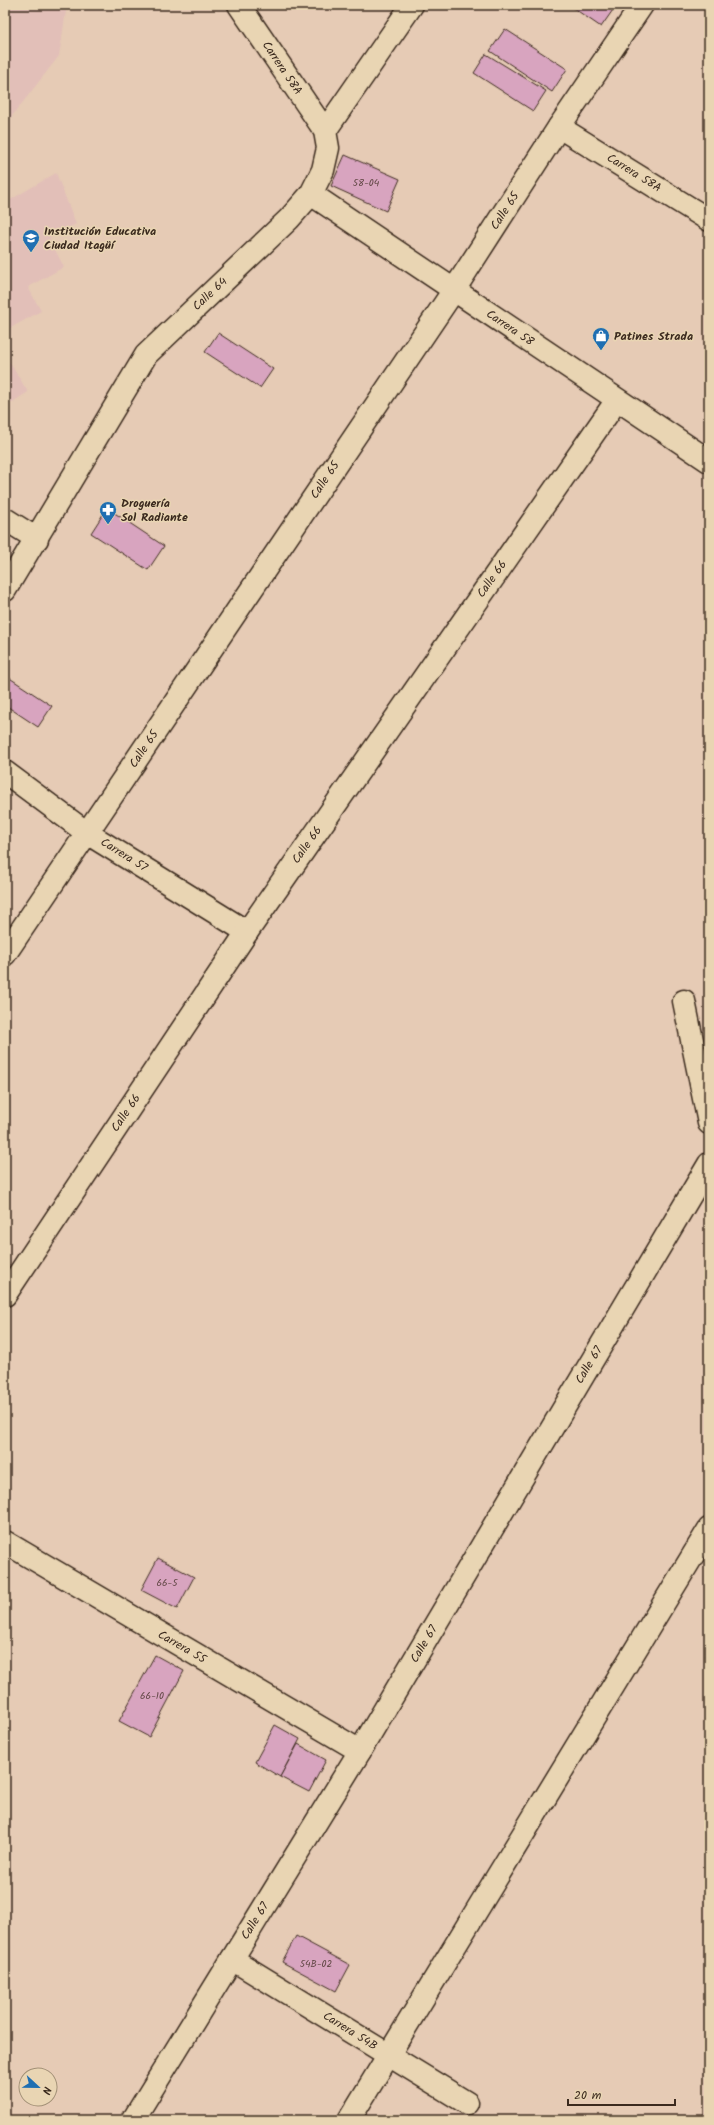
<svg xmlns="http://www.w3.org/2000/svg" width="714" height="2125" font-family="Kalam,sans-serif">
  <rect width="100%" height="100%" fill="#e6cbb5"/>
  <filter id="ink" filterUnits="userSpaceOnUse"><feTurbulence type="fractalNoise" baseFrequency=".025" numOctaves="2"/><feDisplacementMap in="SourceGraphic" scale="8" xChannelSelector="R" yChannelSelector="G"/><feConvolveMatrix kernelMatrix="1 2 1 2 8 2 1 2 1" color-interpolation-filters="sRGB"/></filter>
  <g filter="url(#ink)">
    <!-- built -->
    <g fill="#e2bfb8">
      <path d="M5,5H67L59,56L5,125Z"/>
      <path d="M56,173L76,224L49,238L64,267L28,287L41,311L5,331V203Z"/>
      <path d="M5,355L28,392L5,407Z"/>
    </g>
    <!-- building -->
    <g fill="#d8a4bf" stroke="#3b2a1e">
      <path d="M569,5H613L615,7L601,27Z"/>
      <path d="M505,29L567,69L552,92L490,51Z"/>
      <path d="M486,54L546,91L533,111L474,73Z"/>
      <path d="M345,155L400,179L386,211L331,186Z"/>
      <path d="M218,333L273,369L260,388L205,352Z"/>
      <path d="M107,508L164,546L148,570L91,533Z"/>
      <path d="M5,675L52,706L38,727L5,705Z"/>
      <path d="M158,1558L194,1577L177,1609L141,1590Z"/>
      <path d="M155,1655L184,1671L149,1737L119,1721Z"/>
      <path d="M275,1725L300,1739L280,1777L255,1762Z"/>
      <path d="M298,1744L326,1760L309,1792L280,1777Z"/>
      <path d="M296,1936L350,1965L336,1991L282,1962Z"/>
    </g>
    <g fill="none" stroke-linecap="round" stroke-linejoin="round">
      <defs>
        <g id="street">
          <path d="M559,127L709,220"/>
          <path d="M325,131L412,5"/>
          <path d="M311,194L709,461"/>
          <path d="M5,772L87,833L247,932"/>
          <path d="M5,954L454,290L559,127L642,5"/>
          <path d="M684,1001L709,1123"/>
          <path d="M5,1295L247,932L617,400"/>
          <path d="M5,1542L360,1751"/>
          <path d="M232,1959L467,2103"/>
          <path d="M133,2120L360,1751L709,1164"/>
          <path d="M349,2120L709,1529"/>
        </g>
        <g id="secondary">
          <path d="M5,519L37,539"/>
          <path d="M5,590L146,355L289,219L311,194L323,170L328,148L325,131L239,5"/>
        </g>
      </defs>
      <!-- street casing -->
      <use href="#street" stroke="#3b2a1e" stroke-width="25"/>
      <!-- secondary casing -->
      <use href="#secondary" stroke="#3b2a1e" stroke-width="25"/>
      <!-- street -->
      <use href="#street" stroke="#e9d5b3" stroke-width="22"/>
      <!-- secondary -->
      <use href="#secondary" stroke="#e9d5b3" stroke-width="22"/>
    </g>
  </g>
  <!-- icons -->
  <defs>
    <symbol id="school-pin" viewBox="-11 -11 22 30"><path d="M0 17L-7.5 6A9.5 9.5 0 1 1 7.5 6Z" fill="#1f6fb2" stroke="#e9d5b3"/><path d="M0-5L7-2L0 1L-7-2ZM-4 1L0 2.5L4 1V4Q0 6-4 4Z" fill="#fff"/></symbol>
    <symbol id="shop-pin" viewBox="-11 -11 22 30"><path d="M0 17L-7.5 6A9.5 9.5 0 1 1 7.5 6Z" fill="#1f6fb2" stroke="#e9d5b3"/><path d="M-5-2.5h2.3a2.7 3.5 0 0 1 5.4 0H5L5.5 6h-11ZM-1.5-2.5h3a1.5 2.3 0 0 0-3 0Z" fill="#fff"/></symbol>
    <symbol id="pharmacy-pin" viewBox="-11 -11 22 30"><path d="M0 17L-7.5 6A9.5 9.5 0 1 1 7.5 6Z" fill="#1f6fb2" stroke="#e9d5b3"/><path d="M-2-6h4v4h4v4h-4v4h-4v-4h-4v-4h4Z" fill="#fff"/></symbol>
  </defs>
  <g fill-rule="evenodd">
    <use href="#school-pin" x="21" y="228" width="20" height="27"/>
    <use href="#shop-pin" x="591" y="326" width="20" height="27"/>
    <use href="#pharmacy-pin" x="98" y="500" width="20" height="27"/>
  </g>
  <g text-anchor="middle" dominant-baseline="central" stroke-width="3" stroke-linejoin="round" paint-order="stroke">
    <!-- number labels -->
    <g font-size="10" fill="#624846">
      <text x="366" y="183">58-04</text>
      <text x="167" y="1583">66-5</text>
      <text x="152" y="1696">66-10</text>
      <text x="316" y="1964">54B-02</text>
    </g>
    <!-- street labels -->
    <g font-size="12" fill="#3b2a1e" stroke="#e9d5b3">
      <text transform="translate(282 68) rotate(56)">Carrera 58A</text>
      <text transform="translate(634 173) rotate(32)">Carrera 58A</text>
      <text transform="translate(505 211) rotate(-57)">Calle 65</text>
      <text transform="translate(210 294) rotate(-43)">Calle 64</text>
      <text transform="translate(510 328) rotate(34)">Carrera 58</text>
      <text transform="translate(325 480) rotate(-56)">Calle 65</text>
      <text transform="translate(492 579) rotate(-55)">Calle 66</text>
      <text transform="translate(144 749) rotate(-56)">Calle 65</text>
      <text transform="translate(307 845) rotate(-55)">Calle 66</text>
      <text transform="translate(124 855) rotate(32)">Carrera 57</text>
      <text transform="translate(126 1113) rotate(-56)">Calle 66</text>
      <text transform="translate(589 1365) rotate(-59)">Calle 67</text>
      <text transform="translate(424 1644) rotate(-59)">Calle 67</text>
      <text transform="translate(182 1647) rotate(30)">Carrera 55</text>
      <text transform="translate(255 1921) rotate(-58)">Calle 67</text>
      <text transform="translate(350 2031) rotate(32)">Carrera 54B</text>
    </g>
    <!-- poi labels -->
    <g font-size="12" font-weight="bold" fill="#3b2a1e" stroke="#e9d5b3" text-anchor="start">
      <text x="44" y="231">Institución Educativa<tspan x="44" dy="14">Ciudad Itagüí</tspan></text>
      <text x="614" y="336">Patines Strada</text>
      <text x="121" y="503">Droguería<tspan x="121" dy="14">Sol Radiante</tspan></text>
    </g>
  </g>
  <!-- margin -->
  <rect width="714" height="2125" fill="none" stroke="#e9d5b3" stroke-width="20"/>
  <rect x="10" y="10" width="694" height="2105" fill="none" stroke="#3b2a1e" stroke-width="1.5" filter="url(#ink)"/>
  <!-- north arrow -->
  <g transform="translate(38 2087) rotate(112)"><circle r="19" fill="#e9d5b3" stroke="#a39177"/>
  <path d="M0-3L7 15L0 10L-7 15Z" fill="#1f6fb2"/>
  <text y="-6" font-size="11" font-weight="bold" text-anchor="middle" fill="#3b2a1e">N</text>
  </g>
  <!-- scale -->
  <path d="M568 2099v6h107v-6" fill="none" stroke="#3b2a1e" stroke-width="2"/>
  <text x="574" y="2099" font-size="12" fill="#3b2a1e" stroke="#e9d5b3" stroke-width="3" paint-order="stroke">20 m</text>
</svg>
